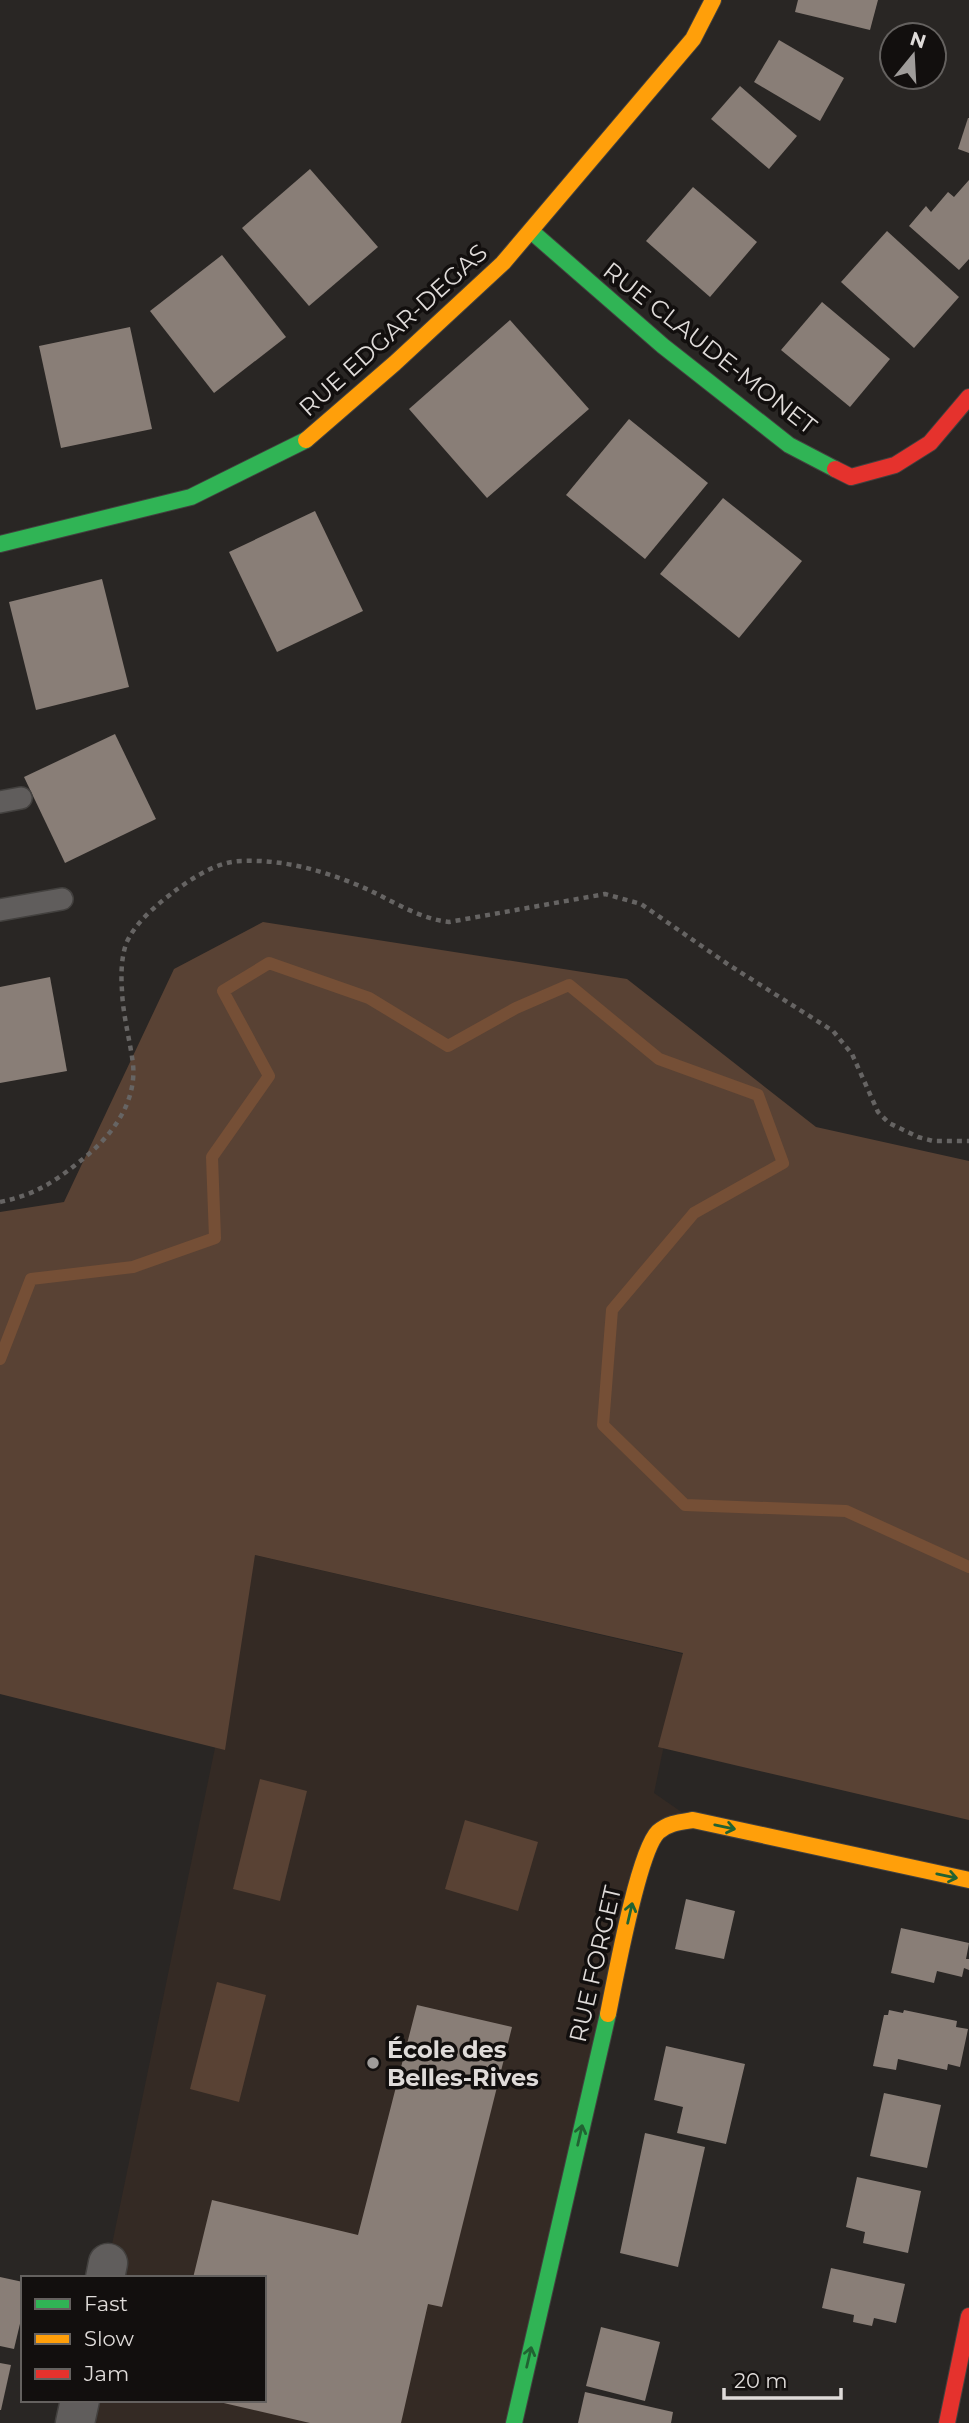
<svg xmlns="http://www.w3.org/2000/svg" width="969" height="2423" font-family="Montserrat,sans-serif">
  <rect width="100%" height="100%" fill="#292624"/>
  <!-- built -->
  <path fill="#342a24" d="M255,1555L683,1654L654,1793L693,1820L659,1831L514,2423H75L80,2400H264V2278H105Z"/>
  <!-- green -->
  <g fill="#594234">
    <path d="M263,922L627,979L816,1127L969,1161V1820L658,1747L683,1653L255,1555L225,1750L0,1694V1212L64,1202L174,969Z"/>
    <path d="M260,1779L307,1791L280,1901L233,1889Z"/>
    <path d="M465,1820L538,1842L518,1911L445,1889Z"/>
    <path d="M217,1982L266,1995L239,2102L190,2089Z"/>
  </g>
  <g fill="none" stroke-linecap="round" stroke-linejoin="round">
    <!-- stream -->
    <path stroke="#754f36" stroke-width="12" d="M0,1359L31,1279L133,1267L215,1238L212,1157L269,1076L223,991L269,963L369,998L448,1046L516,1008L569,985L659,1059L758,1095L783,1163L694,1213L612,1310L603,1425L685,1505L846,1511L969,1567"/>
  </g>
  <!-- building -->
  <g fill="#897e77">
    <path d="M798,0H878L870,30L795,12Z"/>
    <path d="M779,40L844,78L820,121L754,82Z"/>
    <path d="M740,86L797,136L769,169L711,119Z"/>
    <path d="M968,118H969V153L958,149Z"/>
    <path d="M310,169L378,247L309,306L242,228Z"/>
    <path d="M969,180V259L959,270L909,226L926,206L931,212L948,192L954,197Z"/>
    <path d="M693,187L757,242L710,297L646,241Z"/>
    <path d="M887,231L959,297L914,348L841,282Z"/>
    <path d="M222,255L286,337L214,393L150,311Z"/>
    <path d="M822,302L890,359L850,407L781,350Z"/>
    <path d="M510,320L589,409L487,498L409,409Z"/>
    <path d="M130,327L152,429L61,448L39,346Z"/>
    <path d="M629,419L708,483L645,559L566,495Z"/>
    <path d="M723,498L802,561L739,638L660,574Z"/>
    <path d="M315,511L363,611L277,652L229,552Z"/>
    <path d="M102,579L129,687L36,710L9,602Z"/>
    <path d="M115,734L156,819L65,863L24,777Z"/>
    <path d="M50,977L67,1071L0,1083V987Z"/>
    <path d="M686,1899L735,1911L724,1959L675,1949Z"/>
    <path d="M901,1928L969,1943L966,1959H969V1970L964,1968L962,1977L937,1971L934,1983L891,1973Z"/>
    <path d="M417,2005L512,2027L442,2307L428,2304L401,2423H310L215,2401L264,2400V2278H193L212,2200L358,2235Z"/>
    <path d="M889,2010L903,2013L904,2010L957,2021L956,2027L968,2029L960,2067L948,2064L947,2070L898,2059L896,2070L873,2066L884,2015H888Z"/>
    <path d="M666,2046L745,2064L726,2144L677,2133L683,2107L654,2100Z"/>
    <path d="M884,2093L941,2105L927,2168L870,2156Z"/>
    <path d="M645,2133L705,2147L678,2267L620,2253Z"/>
    <path d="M857,2177L921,2191L908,2253L863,2243L865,2232L846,2227Z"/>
    <path d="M831,2268L905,2284L896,2323L874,2318L872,2326L853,2322L854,2315L822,2308Z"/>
    <path d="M0,2277L23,2282V2311L14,2349L0,2346Z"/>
    <path d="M601,2327L660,2342L645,2401L586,2386Z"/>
    <path d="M0,2363L11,2365L1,2410H0Z"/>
    <path d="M585,2392L673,2412L671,2423H578Z"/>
  </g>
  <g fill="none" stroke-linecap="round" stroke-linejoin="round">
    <defs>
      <g id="lane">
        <path d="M0,802L21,798"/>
        <path d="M0,910L62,899"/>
      </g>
      <g id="street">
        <path d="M105,2278L108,2263"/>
        <path d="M75,2423L80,2400"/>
      </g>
      <g id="fast">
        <path d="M531,231L663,346L789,445L835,469"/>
        <path d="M0,544L191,497L306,440"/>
        <path d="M514,2423L608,2014"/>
      </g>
      <g id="slow">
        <path d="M306,440L395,363L503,263L693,39L713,0"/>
        <path d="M608,2014C615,1980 638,1852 658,1832C668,1823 680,1822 693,1820L969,1880"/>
      </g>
      <g id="jam">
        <path d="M835,469L851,477L895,465L930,443L969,397"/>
        <path d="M947,2423L969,2316"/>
      </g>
    </defs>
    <!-- lane casing -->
    <use href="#lane" stroke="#43413f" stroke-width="24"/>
    <!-- street casing -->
    <use href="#street" stroke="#43413f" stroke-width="41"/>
    <!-- fast casing -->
    <use href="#fast" stroke="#43413f" stroke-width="18"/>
    <!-- slow casing -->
    <use href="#slow" stroke="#43413f" stroke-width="18"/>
    <!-- jam casing -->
    <use href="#jam" stroke="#43413f" stroke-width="18"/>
    <!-- path -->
    <path stroke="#666463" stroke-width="4.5" stroke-dasharray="5 5" stroke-linecap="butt" d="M0,1202C34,1195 53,1183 79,1162C109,1139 137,1105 133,1064C130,1040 123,1016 122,991C121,976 121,959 126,944C135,922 158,904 176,890C196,876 218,861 243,861C286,859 332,873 371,891C396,903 421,919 449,922L605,894L641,904L729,965L833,1031L852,1054L878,1112L889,1123L918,1137L933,1141H969"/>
    <!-- lane -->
    <use href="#lane" stroke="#605d5c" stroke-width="21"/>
    <!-- street -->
    <use href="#street" stroke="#605d5c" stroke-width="38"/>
    <!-- fast -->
    <use href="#fast" stroke="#30b455" stroke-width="16"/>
    <!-- slow -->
    <use href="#slow" stroke="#ff9f0a" stroke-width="16"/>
    <!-- jam -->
    <use href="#jam" stroke="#e5322d" stroke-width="16"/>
  </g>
  <!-- one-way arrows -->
  <defs><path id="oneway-shaft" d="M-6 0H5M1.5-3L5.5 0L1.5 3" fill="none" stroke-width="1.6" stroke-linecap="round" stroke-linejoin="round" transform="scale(1.75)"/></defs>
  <g stroke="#216232">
    <use href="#oneway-shaft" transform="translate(725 1827) rotate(12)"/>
    <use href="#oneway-shaft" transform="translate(947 1876) rotate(12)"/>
    <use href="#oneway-shaft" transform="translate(630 1913) rotate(-77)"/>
    <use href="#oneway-shaft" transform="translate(580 2135) rotate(-77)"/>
    <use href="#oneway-shaft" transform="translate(529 2357) rotate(-77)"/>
  </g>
  <!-- markers -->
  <circle fill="#9f9c9a" stroke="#120f0e" stroke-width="2.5" cx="373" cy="2063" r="7"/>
  <g text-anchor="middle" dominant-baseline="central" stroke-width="7" stroke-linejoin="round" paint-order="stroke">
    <!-- street labels -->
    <g font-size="24" fill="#dfdbd9" stroke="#120f0e">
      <text transform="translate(393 330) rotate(-42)">RUE EDGAR-DEGAS</text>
      <text transform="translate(710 348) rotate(38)">RUE CLAUDE-MONET</text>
      <text transform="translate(595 1964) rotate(-77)">RUE FORGET</text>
    </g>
    <!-- poi labels -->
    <g font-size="24" font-weight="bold" fill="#dfdbd9" stroke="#120f0e" text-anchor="start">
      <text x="387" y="2049">École des<tspan x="387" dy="28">Belles-Rives</tspan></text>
    </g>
  </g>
  <!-- legend -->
  <rect x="21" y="2276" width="245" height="126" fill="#120f0e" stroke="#64615f" stroke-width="2"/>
  <rect x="35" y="2299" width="35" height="10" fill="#30b455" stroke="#64615f" stroke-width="2"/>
  <text x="84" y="2311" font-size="21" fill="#dfdbd9">Fast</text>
  <rect x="35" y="2334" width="35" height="10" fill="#ff9f0a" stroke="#64615f" stroke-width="2"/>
  <text x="84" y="2346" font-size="21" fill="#dfdbd9">Slow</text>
  <rect x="35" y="2369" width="35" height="10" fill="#e5322d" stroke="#64615f" stroke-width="2"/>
  <text x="84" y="2381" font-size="21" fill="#dfdbd9">Jam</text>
  <!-- north arrow -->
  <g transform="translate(913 56) rotate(18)"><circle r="33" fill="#120f0e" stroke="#64615f" stroke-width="2"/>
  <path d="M0-5L12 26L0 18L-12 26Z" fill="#9f9c9a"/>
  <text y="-10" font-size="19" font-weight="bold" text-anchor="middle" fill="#dfdbd9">N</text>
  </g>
  <!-- scale -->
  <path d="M724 2388v10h117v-10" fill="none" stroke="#dfdbd9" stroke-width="3.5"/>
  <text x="734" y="2388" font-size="21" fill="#dfdbd9" stroke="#120f0e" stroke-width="5" paint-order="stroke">20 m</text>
</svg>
